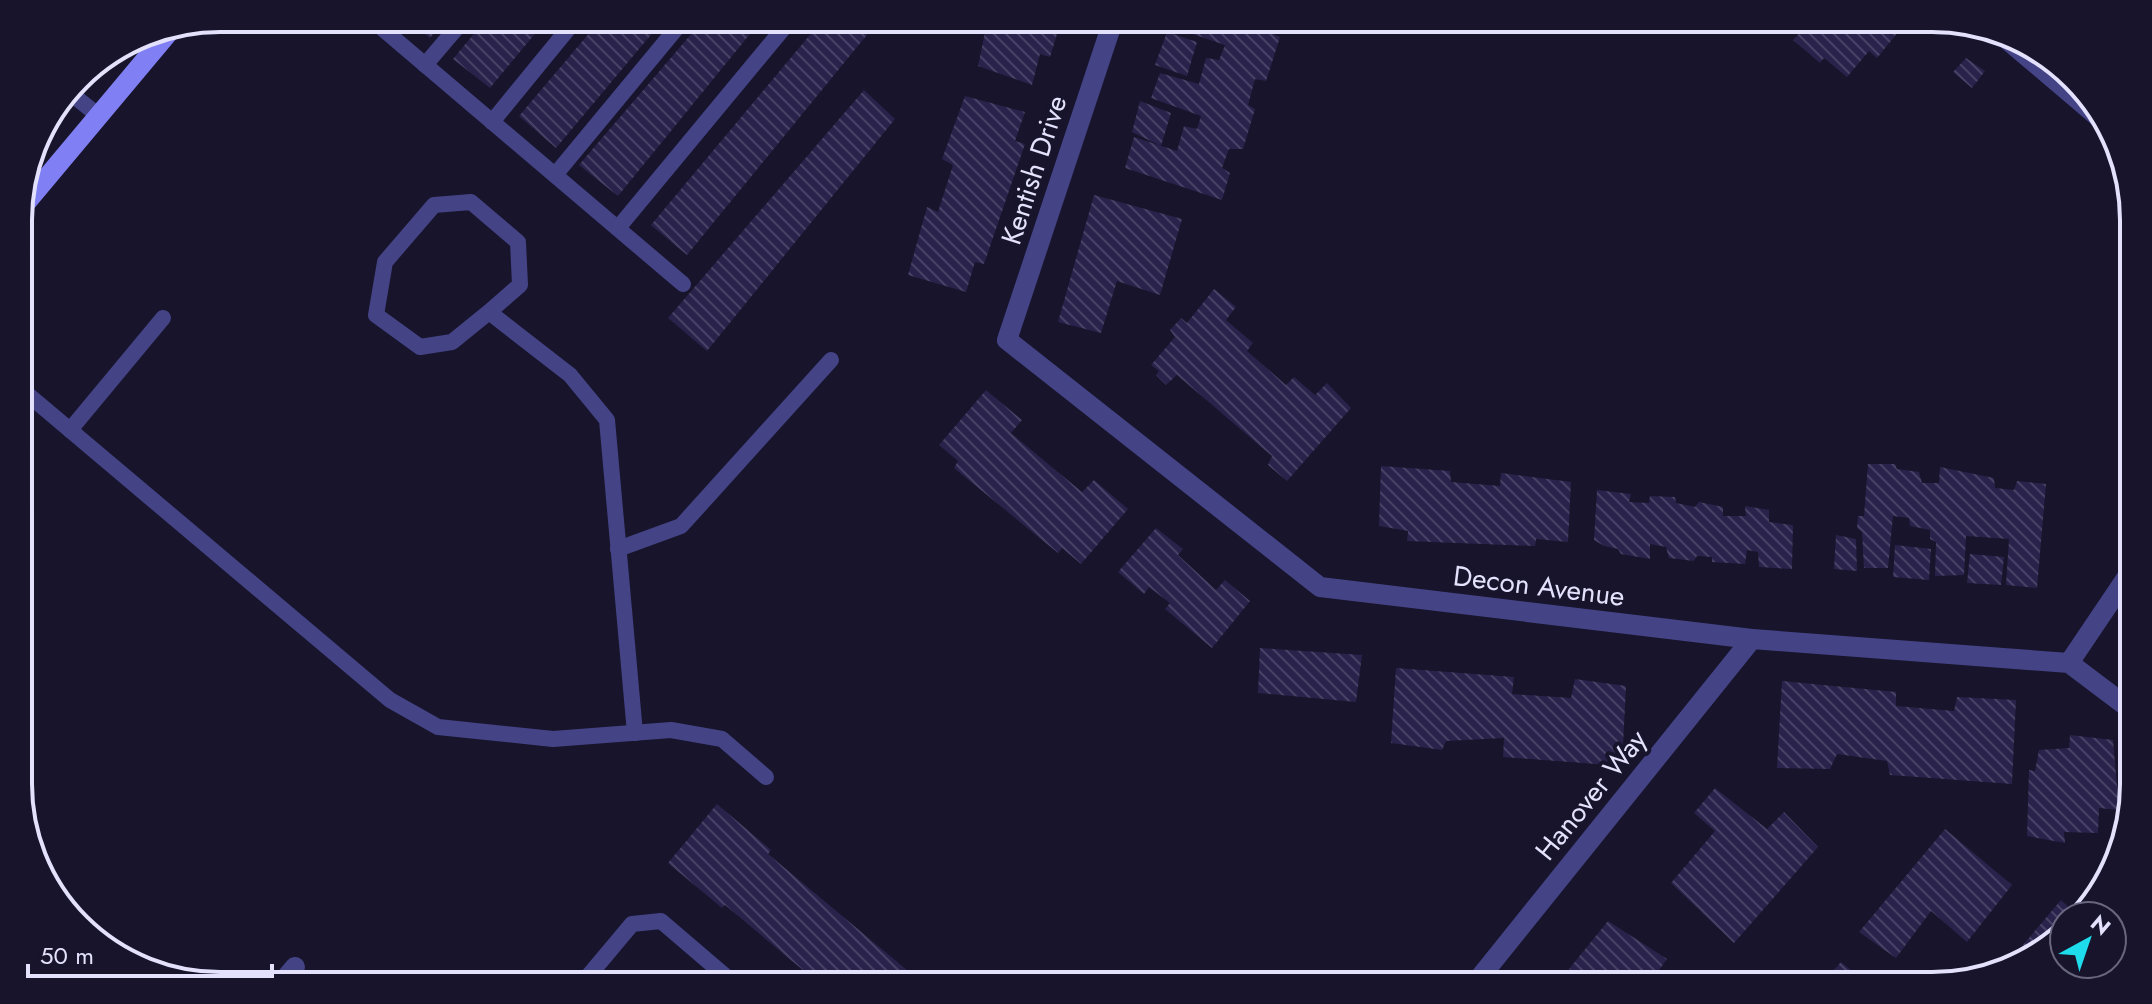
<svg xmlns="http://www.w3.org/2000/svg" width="2152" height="1004" font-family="Jost,sans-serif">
  <defs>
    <pattern id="building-back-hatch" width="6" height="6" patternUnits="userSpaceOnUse" patternTransform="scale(2)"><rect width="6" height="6" fill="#29224b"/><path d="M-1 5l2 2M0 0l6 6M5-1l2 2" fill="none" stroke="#484266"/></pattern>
  </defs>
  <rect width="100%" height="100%" fill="#17142b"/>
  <!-- building -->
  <g fill="url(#building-back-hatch)">
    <path d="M405,18H447L430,38Z"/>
    <path d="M487,18H548L490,88L453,59Z"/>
    <path d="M602,18H665L556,148L519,116Z"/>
    <path d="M705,18H763L618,196L579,165Z"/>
    <path d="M824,18H867L875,25L687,255L651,225Z"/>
    <path d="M988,18H1062L1050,57L1040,54L1032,85L978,66Z"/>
    <path d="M1173,18H1234L1280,37L1266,81L1255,79L1248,105L1255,109L1243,149H1229L1222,168L1230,173L1222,200L1125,168L1134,137L1177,151L1184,126L1197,129L1201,116L1151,98L1160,73L1199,84L1206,58L1219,60L1225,45L1169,26Z"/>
    <path d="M1788,18H1883L1899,31L1877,58L1869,51L1847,77L1824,58L1820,63L1793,40L1802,30Z"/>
    <path d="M1167,32L1197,42L1187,76L1155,65Z"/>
    <path d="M1966,58L1985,71L1972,88L1953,72Z"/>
    <path d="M864,90L895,119L707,351L668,318Z"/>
    <path d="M965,96L1025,112L1015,141L1025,144L984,264L975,262L966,292L908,275L927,207L938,212L953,165L942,159Z"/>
    <path d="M1140,101L1171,113L1161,146L1132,132Z"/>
    <path d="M1094,195L1182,219L1160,295L1117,281L1101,333L1058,322Z"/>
    <path d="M2132,214V234L2123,226Z"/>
    <path d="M1214,289L1236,307L1226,320L1253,343L1247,351L1286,385L1294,377L1315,395L1327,383L1351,408L1287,481L1268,465L1272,456L1177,375L1166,385L1156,375L1159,371L1151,365L1175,337L1170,330L1181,318L1187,323Z"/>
    <path d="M986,390L1022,420L1011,433L1082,492L1094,480L1128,509L1081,564L1062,548L1058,553L954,468L958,461L939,445Z"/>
    <path d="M1868,464H1895L1897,469L1919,472L1922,483H1939L1940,467L1994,478L1995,488L2014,490L2017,481L2046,484L2037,588L2006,585L2009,539L1966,536L1964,575L1935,576L1936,542L1930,539V530L1910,526L1909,518L1893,516L1888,568H1864L1862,532L1857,528L1858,516H1864Z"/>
    <path d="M1381,466L1450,471L1451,482L1500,486L1501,473L1571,482L1568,542L1536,539L1535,546L1407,541L1408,531L1379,526Z"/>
    <path d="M1597,490L1631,494L1629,502L1649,503L1650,496L1675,497L1676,503L1695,507L1699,502L1723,507V516H1746L1745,506L1769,510V522L1793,525L1792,569L1759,567L1758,552L1747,550L1745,564L1712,562V557L1697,556L1694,561L1669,558L1666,547L1650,544V559L1621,554L1618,549L1604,546L1594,540Z"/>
    <path d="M1156,528L1183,549L1178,555L1216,590L1225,580L1250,601L1212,648L1165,609L1170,603L1149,587L1144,594L1118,572Z"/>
    <path d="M1836,535L1856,539L1857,571L1834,569Z"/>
    <path d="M1895,545L1931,549L1929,580L1893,577Z"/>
    <path d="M1970,554L2004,557L2001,585L1967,583Z"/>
    <path d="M1260,648L1362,655L1356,702L1258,693Z"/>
    <path d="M1396,668L1514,677L1512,694L1571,698L1575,679L1626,686L1622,766L1503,757L1504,738L1446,741L1442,750L1391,743Z"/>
    <path d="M1782,681L1896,692V706L1954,711L1957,697L2016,700L2012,784L1890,775L1887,761L1837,754L1830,769L1777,768Z"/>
    <path d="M2070,735L2113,740L2119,810L2099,808L2098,833L2064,832L2065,843L2027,836L2029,770L2035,771L2039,750L2069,748Z"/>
    <path d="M1715,788L1767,829L1784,812L1818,847L1734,943L1671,883L1715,831L1694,813Z"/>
    <path d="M717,804L771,850L768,854L926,986H822L725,905L722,908L668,863Z"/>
    <path d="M1945,829L2012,885L1967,942L1931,911L1896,958L1859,932Z"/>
    <path d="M2061,900L2076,914L2074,916H2064V928L2045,952L2006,965Z"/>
    <path d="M1608,921L1667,959L1659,970L1677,986H1593L1569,969Z"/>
    <path d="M1841,962L1870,986H1820Z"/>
    <path d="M655,971L672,986H643Z"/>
  </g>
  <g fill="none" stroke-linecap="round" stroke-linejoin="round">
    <!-- lane -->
    <g stroke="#444386" stroke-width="16">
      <path d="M370,18L683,284"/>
      <path d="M897,18L905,24"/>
      <path d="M425,65L465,18"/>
      <path d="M69,92L99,116"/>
      <path d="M492,122L577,18"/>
      <path d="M555,175L685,18"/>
      <path d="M618,228L792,18"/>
      <path d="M489,312L520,285L518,242L471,202L434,205L385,262L376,315L420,347L452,342L489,312L570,375L607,420L635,733"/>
      <path d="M19,387L390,700L438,727L553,739L671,730L722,739L766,777"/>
      <path d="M70,430L163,318"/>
      <path d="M618,549L681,526L831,360"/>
      <path d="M580,986L632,924L661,921L737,986"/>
    </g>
    <!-- street -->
    <g stroke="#444386" stroke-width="20">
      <path d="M1114,18L1007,340L1320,587L1752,639L2069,663L2134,712"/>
      <path d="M1997,31L2102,120"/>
      <path d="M2069,663L2133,568"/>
      <path d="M1485,971L1502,986"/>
      <path d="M279,986L295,967"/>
      <path d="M1473,986L1752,639"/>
    </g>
    <!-- secondary -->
    <path stroke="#8080f4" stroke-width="20" d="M18,212L173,27"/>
  </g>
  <g text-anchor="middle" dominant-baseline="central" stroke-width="8" stroke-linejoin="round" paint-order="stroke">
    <!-- street labels -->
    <g font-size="28" fill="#e3e1fc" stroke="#17142b">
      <text transform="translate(1034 170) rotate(-72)">Kentish Drive</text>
      <text transform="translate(1539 586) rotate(7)">Decon Avenue</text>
      <text transform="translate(1591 795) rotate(-51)">Hanover Way</text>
    </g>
  </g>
  <!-- crop -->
  <path d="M0 0H2152V1004H0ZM220 32H1932A188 188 0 0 1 2120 220V784A188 188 0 0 1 1932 972H220A188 188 0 0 1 32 784V220A188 188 0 0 1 220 32Z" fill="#17142b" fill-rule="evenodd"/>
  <path fill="none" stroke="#e3e1fc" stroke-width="4" d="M220 32H1932A188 188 0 0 1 2120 220V784A188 188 0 0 1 1932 972H220A188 188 0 0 1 32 784V220A188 188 0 0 1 220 32Z"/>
  <!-- north arrow -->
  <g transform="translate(2088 940) rotate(40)"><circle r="38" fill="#17142b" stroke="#69667f" stroke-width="2"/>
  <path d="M0-6L14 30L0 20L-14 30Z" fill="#1edcec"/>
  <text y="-12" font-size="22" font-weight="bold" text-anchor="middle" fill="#e3e1fc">N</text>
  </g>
  <!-- scale -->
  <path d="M28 964v12h244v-12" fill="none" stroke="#e3e1fc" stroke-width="4"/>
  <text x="40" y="964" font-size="24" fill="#e3e1fc" stroke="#17142b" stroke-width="6" paint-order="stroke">50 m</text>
</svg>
